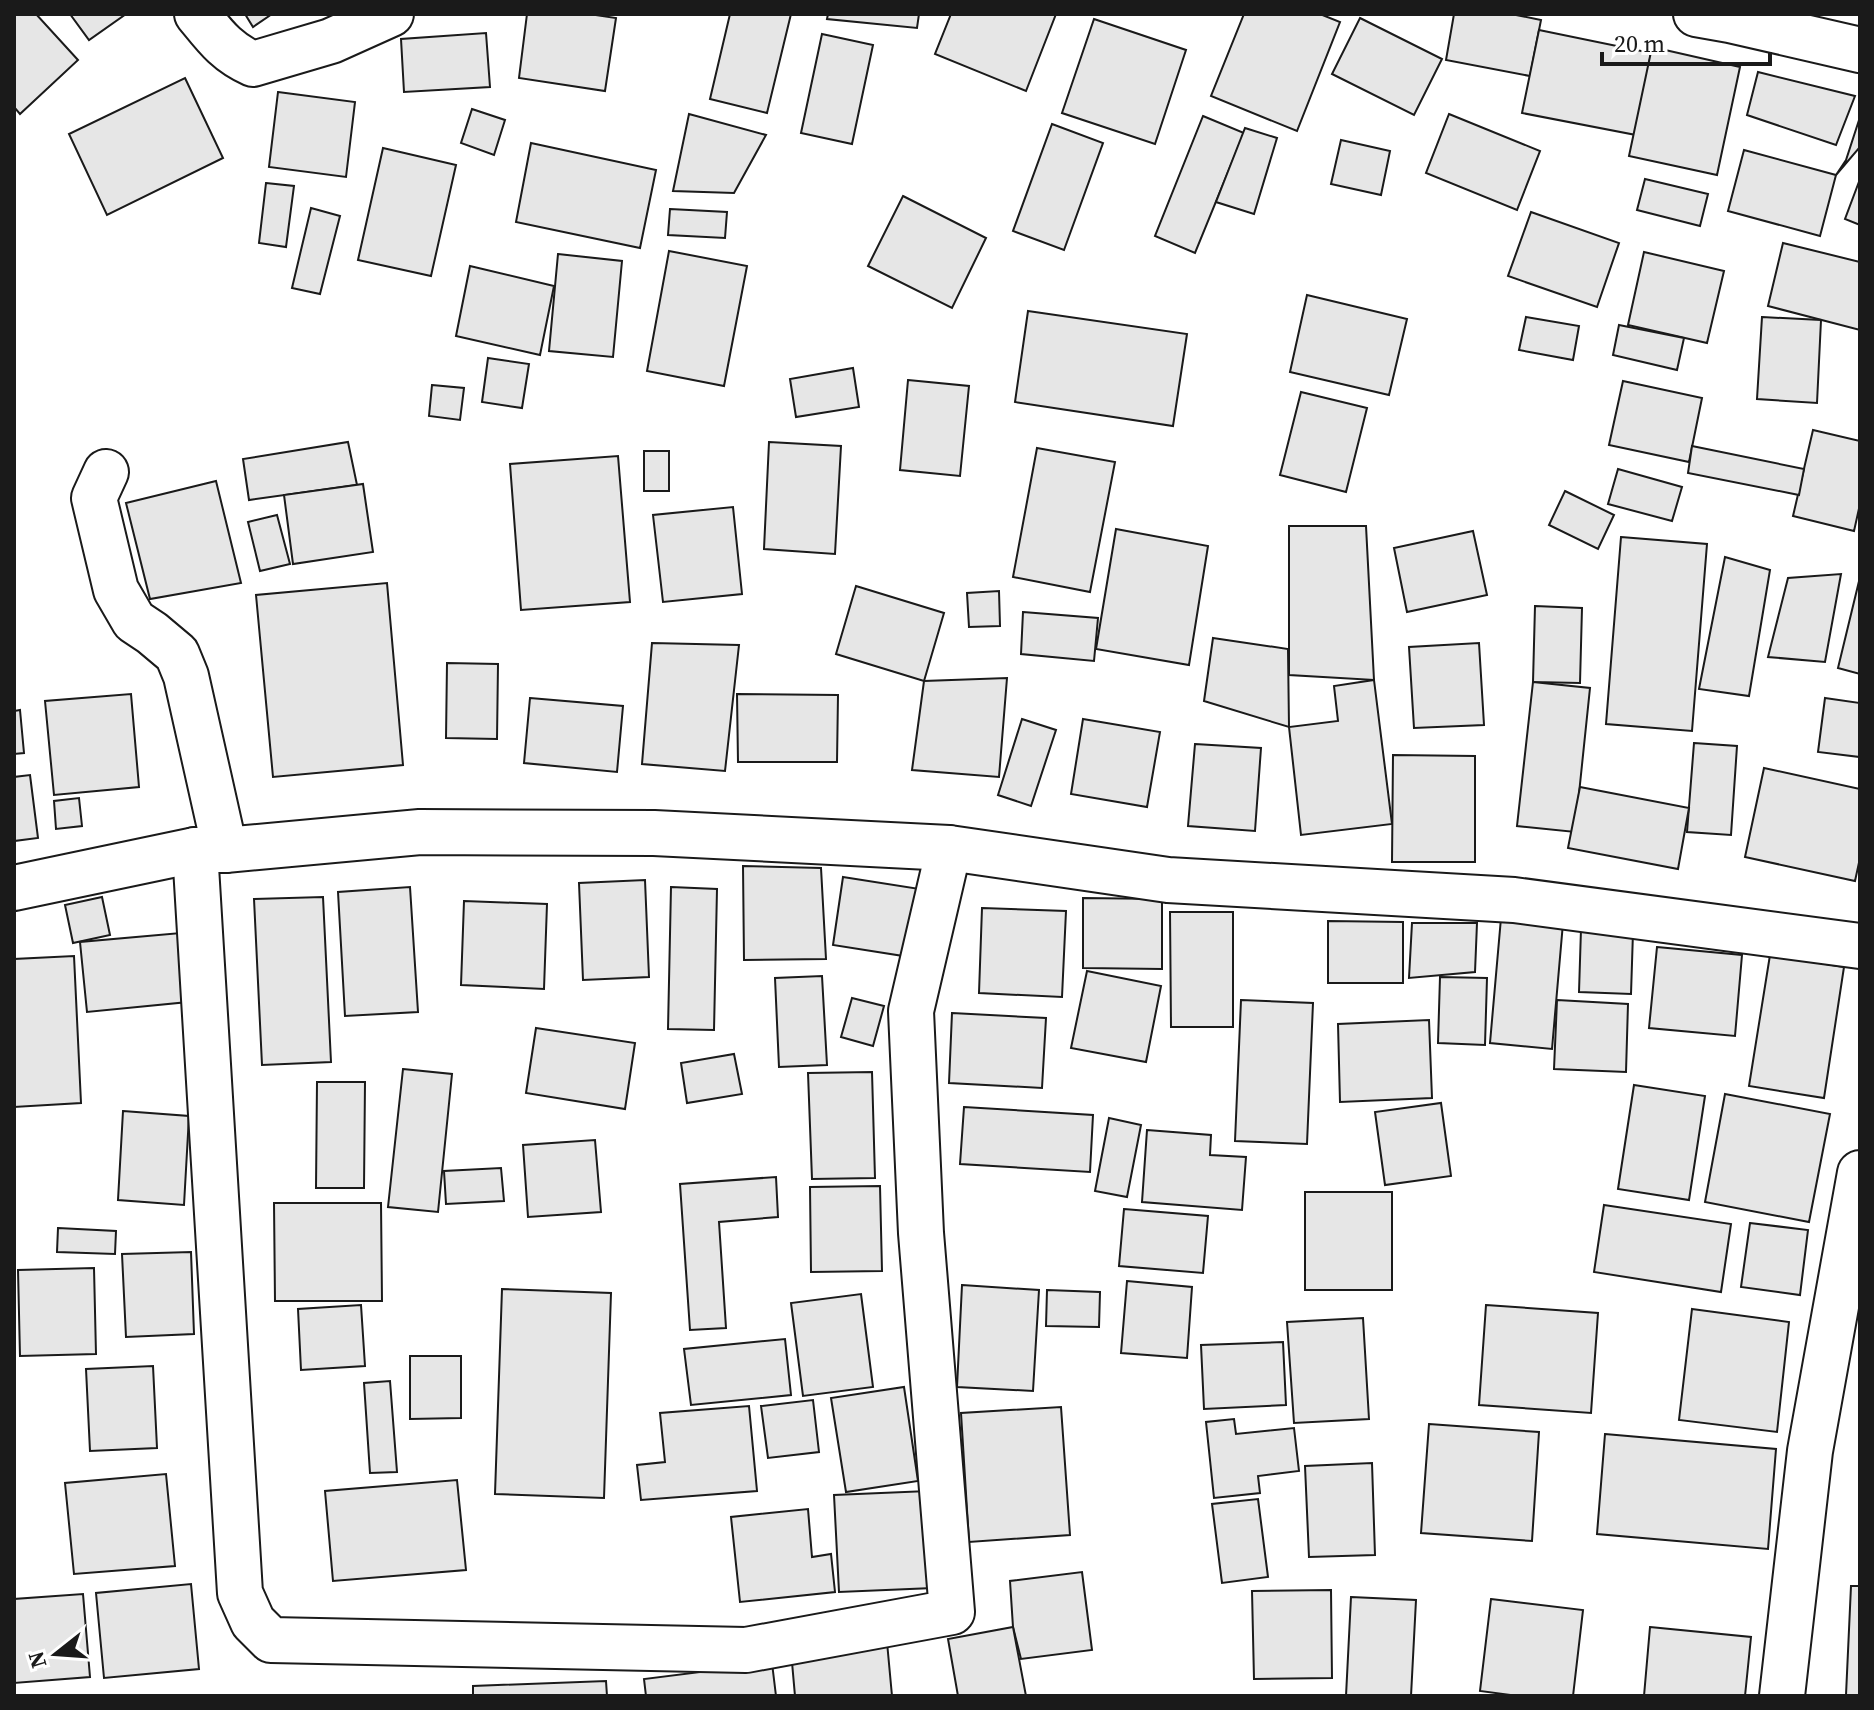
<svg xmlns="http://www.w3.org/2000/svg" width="1874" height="1710" font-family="'Source Serif 4',serif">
  <rect width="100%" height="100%" fill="#fff"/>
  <!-- building -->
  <g fill="#e6e6e6" stroke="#1a1a1a" stroke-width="2">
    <path d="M14,14H36L78,60L20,114L14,107Z"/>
    <path d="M70,14H126L89,40Z"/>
    <path d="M245,14H272L253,27Z"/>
    <path d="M527,14H589L616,18L605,91L519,78Z"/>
    <path d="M730,14H791L767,113L710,99Z"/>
    <path d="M828,14H919L917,28L827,19Z"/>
    <path d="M951,14H1056L1026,91L935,54Z"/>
    <path d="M1244,14H1320L1340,22L1297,131L1211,96Z"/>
    <path d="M1454,14H1511L1541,20L1530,76L1446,60Z"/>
    <path d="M1360,18L1442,59L1414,115L1332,74Z"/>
    <path d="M1094,19L1186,50L1155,144L1062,113Z"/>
    <path d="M1539,30L1651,53L1636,135L1522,113Z"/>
    <path d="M486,33L490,87L404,92L401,39Z"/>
    <path d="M822,34L873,45L852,144L801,133Z"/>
    <path d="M1652,47L1740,67L1717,175L1629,156Z"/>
    <path d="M1758,72L1855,96L1836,145L1747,115Z"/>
    <path d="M185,78L223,158L107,215L69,134Z"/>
    <path d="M278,92L355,102L346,177L269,167Z"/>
    <path d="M472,109L505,120L494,155L461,143Z"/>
    <path d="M689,114L766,135L734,193L673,191Z"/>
    <path d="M1449,114L1540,151L1517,210L1426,173Z"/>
    <path d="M1203,116L1244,133L1195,253L1155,236Z"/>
    <path d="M1860,117V147L1836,175L1846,160Z"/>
    <path d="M1052,124L1103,143L1064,250L1013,231Z"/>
    <path d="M1245,128L1277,138L1254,214L1216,202Z"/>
    <path d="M1341,140L1390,151L1381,195L1331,184Z"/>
    <path d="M531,143L656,170L640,248L516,222Z"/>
    <path d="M383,148L456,165L431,276L358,260Z"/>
    <path d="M1744,150L1836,175L1820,236L1728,211Z"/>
    <path d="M1645,179L1708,194L1700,226L1637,210Z"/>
    <path d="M1860,179V225L1845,219Z"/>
    <path d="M266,183L294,186L286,247L259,243Z"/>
    <path d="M903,196L986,238L952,308L868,266Z"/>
    <path d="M311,208L340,216L320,294L292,288Z"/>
    <path d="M670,209L727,212L725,238L668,235Z"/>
    <path d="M1531,212L1619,243L1597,307L1508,276Z"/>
    <path d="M1783,243L1860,262V330L1768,306Z"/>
    <path d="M669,251L747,266L724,386L647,371Z"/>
    <path d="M1644,252L1724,271L1707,343L1628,325Z"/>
    <path d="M558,254L622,261L613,357L549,351Z"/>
    <path d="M470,266L554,286L540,355L456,336Z"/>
    <path d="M1307,295L1407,319L1389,395L1290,372Z"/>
    <path d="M1028,311L1187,334L1173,426L1015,402Z"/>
    <path d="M1526,317L1579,326L1573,360L1519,350Z"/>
    <path d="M1762,317L1821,320L1817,403L1757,399Z"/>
    <path d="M1619,325L1684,338L1677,370L1613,355Z"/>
    <path d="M488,358L529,364L522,408L482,402Z"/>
    <path d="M853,368L859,407L796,417L790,379Z"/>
    <path d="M908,380L969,386L960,476L900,470Z"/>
    <path d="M1623,381L1702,398L1689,462L1609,445Z"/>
    <path d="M432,385L464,388L460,420L429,416Z"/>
    <path d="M1301,392L1367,408L1346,492L1280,475Z"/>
    <path d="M1813,430L1860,441V504L1854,531L1793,516Z"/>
    <path d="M348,442L357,485L249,500L243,459Z"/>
    <path d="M769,442L841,446L835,554L764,549Z"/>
    <path d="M1692,446L1804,469L1799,495L1688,473Z"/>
    <path d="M1037,448L1115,462L1090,592L1013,577Z"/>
    <rect x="644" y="451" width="25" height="40"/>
    <path d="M618,456L630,602L521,610L510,464Z"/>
    <path d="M1618,469L1682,487L1672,521L1608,504Z"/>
    <path d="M216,481L241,583L150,599L126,503Z"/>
    <path d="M363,484L373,552L293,564L284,495Z"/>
    <path d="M1565,491L1614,515L1598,549L1549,525Z"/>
    <path d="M733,507L742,594L663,602L653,515Z"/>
    <path d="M277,515L290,564L260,571L248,522Z"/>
    <path d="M1289,526H1366L1374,680L1289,675Z"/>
    <path d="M1116,529L1208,546L1189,665L1096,649Z"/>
    <path d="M1473,531L1487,595L1407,612L1394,548Z"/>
    <path d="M1621,537L1707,544L1692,731L1606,724Z"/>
    <path d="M1725,557L1770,570L1749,696L1699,689Z"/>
    <path d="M1841,574L1825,662L1768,657L1788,578Z"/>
    <path d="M1860,577V674L1838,668Z"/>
    <path d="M387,583L403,765L273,777L256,595Z"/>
    <path d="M856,586L944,613L924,681L836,654Z"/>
    <path d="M999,591L1000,626L969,627L967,593Z"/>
    <path d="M1535,606L1582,608L1580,683L1533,682Z"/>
    <path d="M1023,612L1098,618L1094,661L1021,654Z"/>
    <path d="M1213,638L1288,649L1289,727L1204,701Z"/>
    <path d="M652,643L739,645L725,771L642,764Z"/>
    <path d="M1479,643L1484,725L1414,728L1409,647Z"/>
    <path d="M447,663L498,664L497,739L446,738Z"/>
    <path d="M1007,678L999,777L912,770L924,681Z"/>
    <path d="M1374,680L1392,824L1301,835L1289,727L1338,721L1334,686Z"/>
    <path d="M1533,682L1590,688L1575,832L1517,826Z"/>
    <path d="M131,694L139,787L54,795L45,701Z"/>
    <path d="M737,694L838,695L837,762H738Z"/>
    <path d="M530,698L623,706L617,772L524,763Z"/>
    <path d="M1825,698L1860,703V757L1818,752Z"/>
    <path d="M20,710L24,753L14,754V711Z"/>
    <path d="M1022,719L1056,730L1031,806L998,795Z"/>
    <path d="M1083,719L1160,732L1147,807L1071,794Z"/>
    <path d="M1694,743L1737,746L1731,835L1687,832Z"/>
    <path d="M1195,744L1261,748L1255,831L1188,826Z"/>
    <path d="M1393,755L1475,756V862H1392Z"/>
    <path d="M1764,768L1860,789V858L1855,881L1745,857Z"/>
    <path d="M30,775L38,838L14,841V777Z"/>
    <path d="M1580,787L1689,808L1678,869L1568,848Z"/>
    <path d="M79,798L82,826L56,829L54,801Z"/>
    <path d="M743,866L821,868L826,959L744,960Z"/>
    <path d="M843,877L926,890L916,958L833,945Z"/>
    <path d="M645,880L649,977L583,980L579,883Z"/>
    <path d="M410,887L418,1012L345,1016L338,892Z"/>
    <path d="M671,887L717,889L714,1030L668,1029Z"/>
    <path d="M102,897L110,935L73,943L65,905Z"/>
    <path d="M323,897L331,1062L262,1065L254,899Z"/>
    <path d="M1083,898L1162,899V969L1083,968Z"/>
    <path d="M464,901L547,904L544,989L461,985Z"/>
    <path d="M982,908L1066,911L1062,997L979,993Z"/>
    <path d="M1170,912H1233V1027H1171Z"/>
    <path d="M1501,918L1563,923L1552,1049L1490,1043Z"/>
    <path d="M1328,921L1403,922V983H1328Z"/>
    <path d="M1412,923H1477L1475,972L1409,978Z"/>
    <path d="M1581,929L1633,932L1631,994L1579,992Z"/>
    <path d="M192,932L198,1001L87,1012L80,942Z"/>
    <path d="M1657,947L1742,955L1735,1036L1649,1028Z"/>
    <path d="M1770,955L1844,967L1824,1098L1749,1086Z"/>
    <path d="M74,956L81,1103L14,1107V959Z"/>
    <path d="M1087,971L1161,986L1146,1062L1071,1048Z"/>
    <path d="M822,976L827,1065L779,1067L775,978Z"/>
    <path d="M1440,977L1487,978L1485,1045L1438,1043Z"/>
    <path d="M852,998L884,1006L873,1046L841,1037Z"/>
    <path d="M1241,1000L1313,1003L1307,1144L1235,1141Z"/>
    <path d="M1557,1000L1628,1004L1626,1072L1554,1069Z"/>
    <path d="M952,1013L1046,1018L1042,1088L949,1083Z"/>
    <path d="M1429,1020L1432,1098L1340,1102L1338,1024Z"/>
    <path d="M536,1028L635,1043L625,1109L526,1093Z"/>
    <path d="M734,1054L742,1094L687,1103L681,1063Z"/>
    <path d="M403,1069L452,1074L438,1212L388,1207Z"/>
    <path d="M872,1072L875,1178L812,1179L808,1073Z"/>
    <path d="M317,1082H365L364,1188H316Z"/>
    <path d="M1634,1085L1705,1096L1689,1200L1618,1189Z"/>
    <path d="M1725,1094L1830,1114L1809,1222L1705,1202Z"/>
    <path d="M1441,1103L1451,1176L1385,1185L1375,1112Z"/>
    <path d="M964,1107L1093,1115L1090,1172L960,1164Z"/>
    <path d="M123,1111L189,1116L184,1205L118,1200Z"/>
    <path d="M1109,1118L1141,1125L1127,1197L1095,1191Z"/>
    <path d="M1147,1130L1211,1135L1210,1155L1246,1157L1242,1210L1142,1202Z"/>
    <path d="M595,1140L601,1212L528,1217L523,1145Z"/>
    <path d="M501,1168L504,1201L446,1204L444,1171Z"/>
    <path d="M776,1177L778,1217L719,1222L726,1328L690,1330L680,1184Z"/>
    <path d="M880,1186L882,1271L811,1272L810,1187Z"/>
    <rect x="1305" y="1192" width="87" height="98"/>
    <path d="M274,1203H381L382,1301H275Z"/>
    <path d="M1604,1205L1731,1224L1721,1292L1594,1272Z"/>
    <path d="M1124,1209L1208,1216L1203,1273L1119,1266Z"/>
    <path d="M1750,1223L1808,1230L1800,1295L1741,1287Z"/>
    <path d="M58,1228L116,1231L115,1254L57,1252Z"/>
    <path d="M191,1252L194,1334L126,1337L122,1254Z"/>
    <path d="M94,1268L96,1354L20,1356L18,1270Z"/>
    <path d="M1127,1281L1192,1287L1187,1358L1121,1353Z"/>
    <path d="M962,1285L1039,1290L1033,1391L957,1387Z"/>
    <path d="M502,1289L611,1293L604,1498L495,1494Z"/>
    <path d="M1047,1290L1100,1292L1099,1327L1046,1326Z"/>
    <path d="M861,1294L873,1387L803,1396L791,1303Z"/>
    <path d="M361,1305L365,1366L301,1370L298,1309Z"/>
    <path d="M1486,1305L1598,1313L1591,1413L1479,1405Z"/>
    <path d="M1692,1309L1789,1322L1777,1432L1679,1420Z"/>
    <path d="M1363,1318L1369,1419L1294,1423L1287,1322Z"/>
    <path d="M785,1339L791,1395L691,1405L684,1349Z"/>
    <path d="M1283,1342L1286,1405L1204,1409L1201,1345Z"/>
    <path d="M410,1356H461V1418L410,1419Z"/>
    <path d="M153,1366L157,1448L90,1451L86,1369Z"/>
    <path d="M390,1381L397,1472L370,1473L364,1383Z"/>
    <path d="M904,1387L918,1481L846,1492L831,1398Z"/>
    <path d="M813,1400L819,1452L768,1458L761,1406Z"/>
    <path d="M749,1406L757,1491L641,1500L637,1465L665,1462L660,1413Z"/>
    <path d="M1061,1407L1070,1535L969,1542L961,1413Z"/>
    <path d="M1234,1419L1236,1434L1294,1428L1299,1471L1258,1476L1260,1493L1214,1498L1206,1422Z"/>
    <path d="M1429,1424L1539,1432L1532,1541L1421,1533Z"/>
    <path d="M1605,1434L1776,1449L1768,1549L1597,1534Z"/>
    <path d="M1372,1463L1375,1555L1309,1557L1305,1466Z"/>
    <path d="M166,1474L175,1566L74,1574L65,1483Z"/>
    <path d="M457,1480L466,1570L333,1581L325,1491Z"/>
    <path d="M928,1491L933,1588L839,1592L834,1495Z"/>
    <path d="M1258,1499L1268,1577L1222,1583L1212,1504Z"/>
    <path d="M808,1509L812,1557L831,1554L835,1592L740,1602L731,1517Z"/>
    <path d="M1082,1572L1092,1650L1021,1659L1013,1627L1010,1581Z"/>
    <path d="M191,1584L199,1669L104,1678L96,1593Z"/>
    <path d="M1851,1586H1860V1696L1846,1695Z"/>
    <path d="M1331,1590L1332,1678L1254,1679L1252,1591Z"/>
    <path d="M83,1594L90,1677L14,1683V1599Z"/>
    <path d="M1351,1597L1416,1600L1411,1696H1346Z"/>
    <path d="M1491,1599L1583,1610L1573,1696H1518L1480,1691Z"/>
    <path d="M1013,1627L1026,1696H958L948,1639Z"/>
    <path d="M1650,1627L1751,1637L1745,1696H1644Z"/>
    <path d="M887,1642L892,1696H795L791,1651Z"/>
    <path d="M772,1663L776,1696H646L644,1679Z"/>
    <path d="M606,1681L607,1696H473V1686Z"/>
  </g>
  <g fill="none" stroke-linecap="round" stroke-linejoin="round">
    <defs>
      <g id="minor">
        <path d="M197,14C215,36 226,52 253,64L331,41L391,14"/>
        <path d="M1696,14L1730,20L1860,50"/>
        <path d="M106,472L94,498L116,590L134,621L152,633L177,654L186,676L225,850"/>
        <path d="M195,850L240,1593L253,1622L271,1640L746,1650L952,1612L921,1233L911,1011L949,848"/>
        <path d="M14,888L195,850H225L420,832L654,833L949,848L1168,880L1514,900L1860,946"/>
      </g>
      <path id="tertiary" d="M1782,1696L1810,1451L1860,1173"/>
    </defs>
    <!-- minor casing -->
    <use href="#minor" stroke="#1a1a1a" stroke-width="48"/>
    <!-- tertiary casing -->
    <use href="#tertiary" stroke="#1a1a1a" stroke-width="48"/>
    <!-- minor -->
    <use href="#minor" stroke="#fff" stroke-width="44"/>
    <!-- tertiary -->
    <use href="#tertiary" stroke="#fff" stroke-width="44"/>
  </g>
  <!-- border -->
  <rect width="1874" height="1710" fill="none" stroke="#1a1a1a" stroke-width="32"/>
  <!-- north arrow -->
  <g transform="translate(56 1654) rotate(253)" stroke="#ffffff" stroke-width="6" paint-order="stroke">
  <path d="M0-6L14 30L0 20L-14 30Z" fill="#1a1a1a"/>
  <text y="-12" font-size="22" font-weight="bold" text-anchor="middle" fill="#1a1a1a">N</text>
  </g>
  <!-- scale -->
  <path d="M1602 52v12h168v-12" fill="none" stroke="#1a1a1a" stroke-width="4"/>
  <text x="1614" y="52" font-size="24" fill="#1a1a1a" stroke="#ffffff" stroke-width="6" paint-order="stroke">20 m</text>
</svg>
